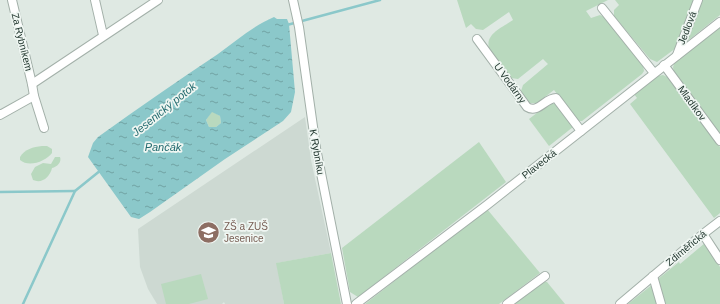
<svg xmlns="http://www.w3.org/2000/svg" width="720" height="304" font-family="Helvetica,sans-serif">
  <defs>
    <pattern id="water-ripples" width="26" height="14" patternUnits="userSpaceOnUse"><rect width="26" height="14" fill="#8bc8ca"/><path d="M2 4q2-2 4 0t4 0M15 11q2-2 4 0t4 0" fill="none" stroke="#71a3a4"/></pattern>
  </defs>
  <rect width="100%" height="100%" fill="#dfe9e3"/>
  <!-- built -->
  <path fill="#cdd9d2" d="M305,117L311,160L331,253L277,263L284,304H225L224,302L222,304H157L148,289L140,267L138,229Z"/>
  <!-- green -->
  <g fill="#b9d9be">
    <path d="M457,0H608L586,11L591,18L600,15L604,17L643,65L644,71L642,74L582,121H578L554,90L537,103H529L521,91L523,85L548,64L543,59L518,79L511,78L489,48C485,34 503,27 513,20L509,12L483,30L476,29L471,24L466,28Z"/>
    <path d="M615,0H694L676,48L657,62L650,59L614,16V10L619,5Z"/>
    <path d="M702,0H720V15L685,43Z"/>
    <path d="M720,27V134L674,72L673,67L675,62Z"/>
    <path d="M663,75L667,77L720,147V213L714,218L630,104L637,98L634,94L658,76Z"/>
    <path d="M550,103L556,104L573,127L549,146L529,119Z"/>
    <path d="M212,111L220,116L221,123L216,127H209L206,120Z"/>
    <path d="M479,142L506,182L358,297L350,292L342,248Z"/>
    <path d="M42,146H47L52,149V153C46,161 29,168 20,160V157C25,149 33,147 42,146Z"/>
    <path d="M55,157H60C62,162 57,167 52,168C50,177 42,184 33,180L31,174L35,167L43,163L51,164Z"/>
    <path d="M487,209L540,273L499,304H365Z"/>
    <path d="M705,243L720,267V304H665L658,279L679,262L680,264Z"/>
    <path d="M331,253L341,304H284L276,263Z"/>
    <path d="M201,274L208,299L189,304H166L161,284Z"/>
    <path d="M544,282H547L565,304H514Z"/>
    <path d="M653,284L658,304H628Z"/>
  </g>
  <!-- water -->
  <path fill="url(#water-ripples)" fill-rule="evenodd" d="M274,17L277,19H287L289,24L295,92L291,112L283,121L225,159L150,212L139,219L131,217L88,157L93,143L98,137C137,109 177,81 218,54C236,41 253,26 274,17ZM212,112L220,116L221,123L216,127H209L206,120Z"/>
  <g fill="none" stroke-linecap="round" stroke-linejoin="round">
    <!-- stream -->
    <g stroke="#8bc8ca" stroke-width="2.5">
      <path d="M287,25L380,0"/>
      <path d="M0,192L75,191"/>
      <path d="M23,304L75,191L101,170"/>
    </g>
    <defs>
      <g id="minor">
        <path d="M12,0L32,84L34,96L44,128"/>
        <path d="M95,0L103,35"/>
        <path d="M293,0L299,27L316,148L347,304"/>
        <path d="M602,8L654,73"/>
        <path d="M477,39L527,107C538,114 545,98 556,98L581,131"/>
        <path d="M677,55L698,0"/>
        <path d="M664,65L720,141"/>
        <path d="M32,84L158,0"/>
        <path d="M0,114V115L34,96"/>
        <path d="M703,234L720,260"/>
        <path d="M653,276L661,304"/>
        <path d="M356,304L487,205L720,22"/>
        <path d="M507,304L545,276"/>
        <path d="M620,304L703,234L720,221"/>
      </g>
    </defs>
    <!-- minor casing -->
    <use href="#minor" stroke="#a3b0a9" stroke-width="10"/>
    <!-- minor -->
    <use href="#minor" stroke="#fff" stroke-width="8"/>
  </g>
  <!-- icons -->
  <defs>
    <symbol id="school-disc" viewBox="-11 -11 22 22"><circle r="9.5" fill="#8d6e63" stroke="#eff6f2"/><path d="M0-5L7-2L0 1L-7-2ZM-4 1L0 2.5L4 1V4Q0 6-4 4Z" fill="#fff"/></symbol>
  </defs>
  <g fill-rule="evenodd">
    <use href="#school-disc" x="196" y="220" width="25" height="25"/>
  </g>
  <g text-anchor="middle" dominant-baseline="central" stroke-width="3.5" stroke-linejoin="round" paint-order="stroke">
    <!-- street labels -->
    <g font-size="10" fill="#22372f" stroke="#eff6f2">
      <text transform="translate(687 28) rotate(-69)">Jedlová</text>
      <text transform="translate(22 42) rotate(76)">Za Rybníkem</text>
      <text transform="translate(510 83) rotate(54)">U Vodárny</text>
      <text transform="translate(692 103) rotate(54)">Mladíkov</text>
      <text transform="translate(317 152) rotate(80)">K Rybníku</text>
      <text transform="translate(539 164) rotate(-38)">Plavecká</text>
      <text transform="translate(686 248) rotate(-40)">Zdiměřická</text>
    </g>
    <!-- education labels -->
    <g font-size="10" fill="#785e54" stroke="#eff6f2" text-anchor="start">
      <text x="224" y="226">ZŠ a ZUŠ<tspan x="224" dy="12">Jesenice</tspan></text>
    </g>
    <!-- water labels -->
    <g font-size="11" font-style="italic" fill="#216a6e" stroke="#eff6f2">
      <text transform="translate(164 109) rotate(-39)">Jesenický potok</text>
      <text x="163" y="147">Pančák</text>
    </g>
  </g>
</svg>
